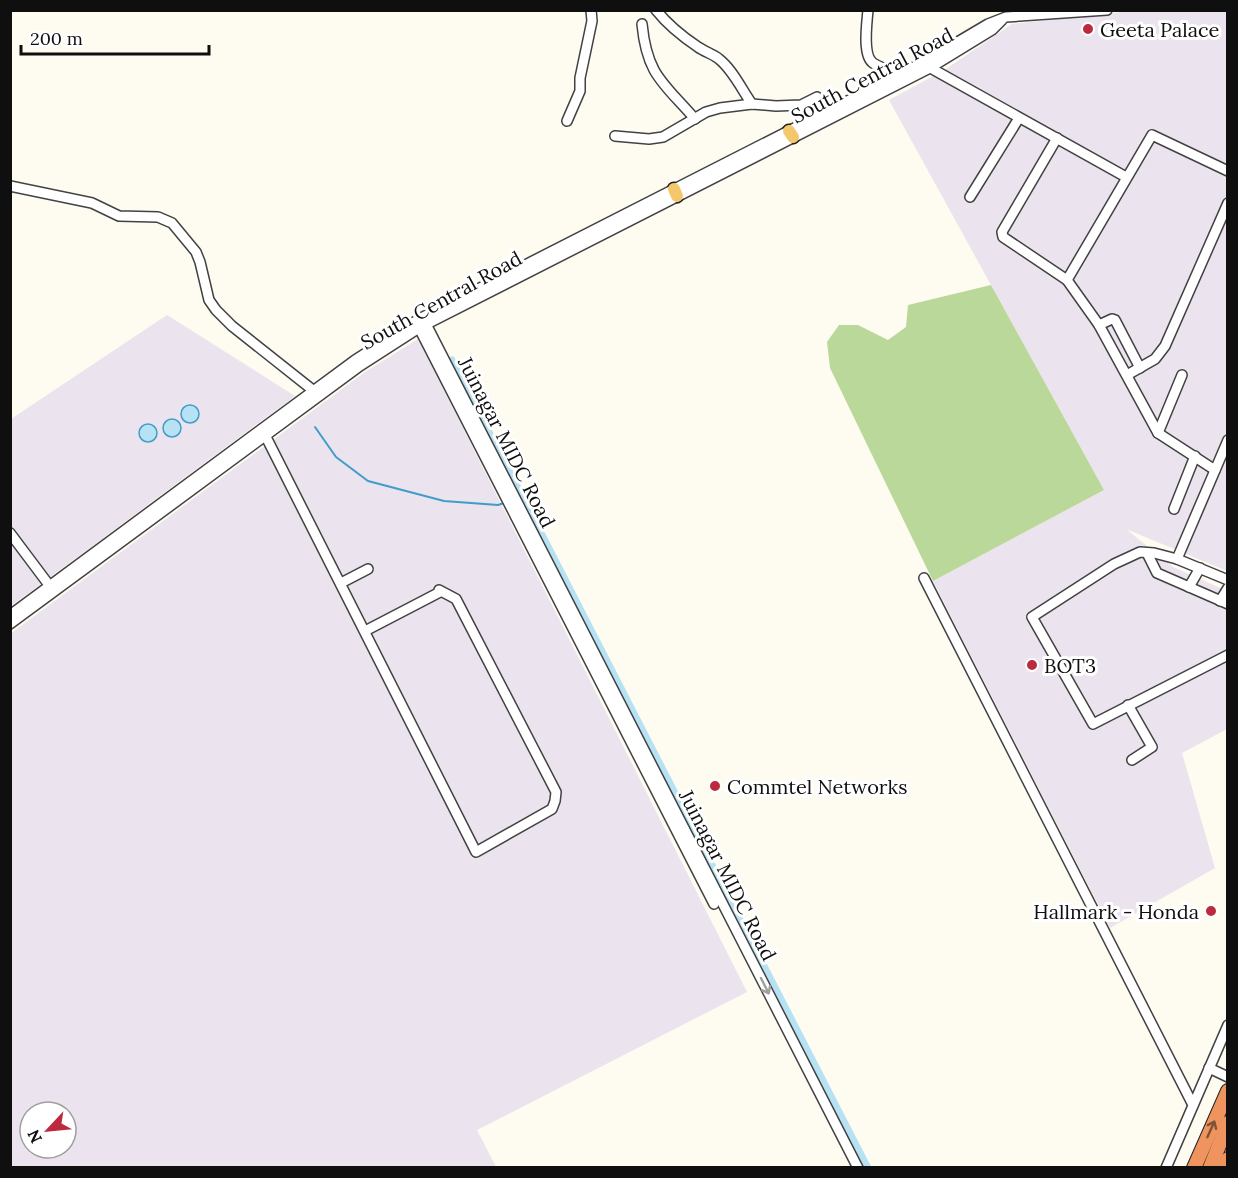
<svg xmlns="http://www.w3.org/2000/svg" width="1238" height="1178" font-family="Lora,serif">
  <rect width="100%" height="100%" fill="#fefbf1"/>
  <!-- industrial -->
  <g fill="#ebe3ed" fill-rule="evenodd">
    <path d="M1132,11H1227V571L1126,529L1173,567L1227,591V729L1182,753L1215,868L1110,928L933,581L1104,490L889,100L946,69L1012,24Z"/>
    <path d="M167,315L295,396L11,606V419Z"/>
    <path d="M418,339L747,992L477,1130L496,1167H11L10,634L365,372ZM30,1112H66V1148H30Z"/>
  </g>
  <!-- forest -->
  <path fill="#bbd89b" d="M991,285L1104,490L933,581L830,368L827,342L839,325H858L888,340L906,327L908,305Z"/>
  <!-- water -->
  <g fill="#b7e2f4" stroke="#409dc9" stroke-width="1.5">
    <circle cx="190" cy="414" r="9"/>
    <circle cx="172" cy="428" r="9"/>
    <circle cx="148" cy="433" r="9"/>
  </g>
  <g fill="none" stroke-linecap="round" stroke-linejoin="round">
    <!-- stream -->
    <path stroke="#409dc9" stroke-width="2" d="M315,427L336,457L368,481L444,501L498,505L504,503"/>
    <!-- canal -->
    <path stroke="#b7e2f4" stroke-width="7" d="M452,360L868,1168"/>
    <defs>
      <g id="minor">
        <path d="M656,10C668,25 683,37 698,47C705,52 713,54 719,59C733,70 742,90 752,104"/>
        <path d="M868,10C867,23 862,55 873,63C880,68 892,71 901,74"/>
        <path d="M642,24C647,76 664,83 695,119"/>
        <path d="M927,66L1126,177"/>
        <path d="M567,121L580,91V78L592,21L591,10"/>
        <path d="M615,136L649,139L663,137L706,112L720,108L752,104L776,106L801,105L817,97"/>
        <path d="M1057,138L1002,232L1003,237L1067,280L1099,325L1158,433L1215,470"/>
        <path d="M10,186L92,203L119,216L158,217L172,223L196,252L200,262L209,300L216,310L232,326L314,391L316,396"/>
        <path d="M970,197L1019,118"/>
        <path d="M1067,280L1152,135L1228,171"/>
        <path d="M419,322V328L714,904"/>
        <path d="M422,322L426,324L858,1168"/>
        <path d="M1099,325L1112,319L1115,320L1140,368"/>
        <path d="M1127,375L1155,359L1165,346L1228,203"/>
        <path d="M262,429L476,852L552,809L555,801L556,792L456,599L439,590L440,592L365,631"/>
        <path d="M1158,433L1182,375"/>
        <path d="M1174,509L1195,456"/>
        <path d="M10,533L52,589"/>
        <path d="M1147,553L1157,573L1228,604"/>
        <path d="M1177,559L1228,440"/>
        <path d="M924,578L1193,1105"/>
        <path d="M1228,580L1177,559L1154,553L1140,552L1114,564L1032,617L1093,724L1228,655"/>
        <path d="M341,583L368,569"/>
        <path d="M1189,587L1200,568"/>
        <path d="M1220,601L1228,588"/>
        <path d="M10,615L355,360L419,319L922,63L988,24L1006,17L1107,10"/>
        <path d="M10,624L360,366L419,328L930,68L992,30L1002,20"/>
        <path d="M1128,705L1152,747L1132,760"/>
        <path d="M1209,1068L1228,1077"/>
        <path d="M1166,1168L1228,1025"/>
      </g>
      <g id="major">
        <path d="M789,131L793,137"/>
        <path d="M674,189L677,196"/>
      </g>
      <g id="highway">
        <path d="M1194,1168L1228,1091"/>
        <path d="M1210,1168L1228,1123"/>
        <path d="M1224,1168L1228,1159"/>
      </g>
    </defs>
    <!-- minor casing -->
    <use href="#minor" stroke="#424242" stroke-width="12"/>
    <!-- major casing -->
    <use href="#major" stroke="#202020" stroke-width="15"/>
    <!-- highway casing -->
    <use href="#highway" stroke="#202020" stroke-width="16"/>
    <!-- minor -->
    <use href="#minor" stroke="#fff" stroke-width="9"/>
    <!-- major -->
    <use href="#major" stroke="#f4c76b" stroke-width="12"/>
    <!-- highway -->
    <use href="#highway" stroke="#ef945e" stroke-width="14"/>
  </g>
  <!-- one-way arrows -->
  <defs><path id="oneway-shaft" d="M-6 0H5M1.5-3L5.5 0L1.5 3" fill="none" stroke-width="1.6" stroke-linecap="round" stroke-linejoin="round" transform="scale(1.5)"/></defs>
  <use stroke="#9f9f9f" href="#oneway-shaft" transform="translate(765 986) rotate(63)"/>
  <use stroke="#7f5236" href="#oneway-shaft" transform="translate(1211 1129) rotate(-66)"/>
  <!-- markers -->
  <g fill="#bb2a3d" stroke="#fff" stroke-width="2">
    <circle cx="1088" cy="29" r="6"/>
    <circle cx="1032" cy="665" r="6"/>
    <circle cx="715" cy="786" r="6"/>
    <circle cx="1211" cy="911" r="6"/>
  </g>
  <g text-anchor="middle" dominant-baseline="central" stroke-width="6" stroke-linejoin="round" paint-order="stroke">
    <!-- poi labels -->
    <g font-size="20" fill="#0f0f0f" stroke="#fff" text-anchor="start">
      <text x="1100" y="29">Geeta Palace</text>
      <text x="1044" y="665">BOT3</text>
      <text x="727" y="786">Commtel Networks</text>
      <text x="1199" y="911" text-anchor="end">Hallmark - Honda</text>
    </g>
    <!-- street labels -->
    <g font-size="20" fill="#0f0f0f" stroke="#fff">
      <text transform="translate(872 75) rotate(-28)">South Central Road</text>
      <text transform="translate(441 300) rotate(-29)">South Central Road</text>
      <text transform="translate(507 442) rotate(63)">Juinagar MIDC Road</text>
      <text transform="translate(728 875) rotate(63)">Juinagar MIDC Road</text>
    </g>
  </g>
  <!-- border -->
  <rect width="1238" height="1178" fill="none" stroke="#0f0f0f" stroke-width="24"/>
  <!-- north arrow -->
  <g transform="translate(48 1130) rotate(244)"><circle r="28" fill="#ffffff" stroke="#9f9f9f" stroke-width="1.5"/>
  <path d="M0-4.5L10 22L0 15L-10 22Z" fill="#bb2a3d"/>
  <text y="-9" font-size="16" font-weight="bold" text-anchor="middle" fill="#0f0f0f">N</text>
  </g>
  <!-- scale -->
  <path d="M21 45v9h188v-9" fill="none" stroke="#0f0f0f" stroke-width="3"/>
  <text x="30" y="45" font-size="18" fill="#0f0f0f" stroke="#ffffff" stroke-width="4.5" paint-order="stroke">200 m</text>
</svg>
